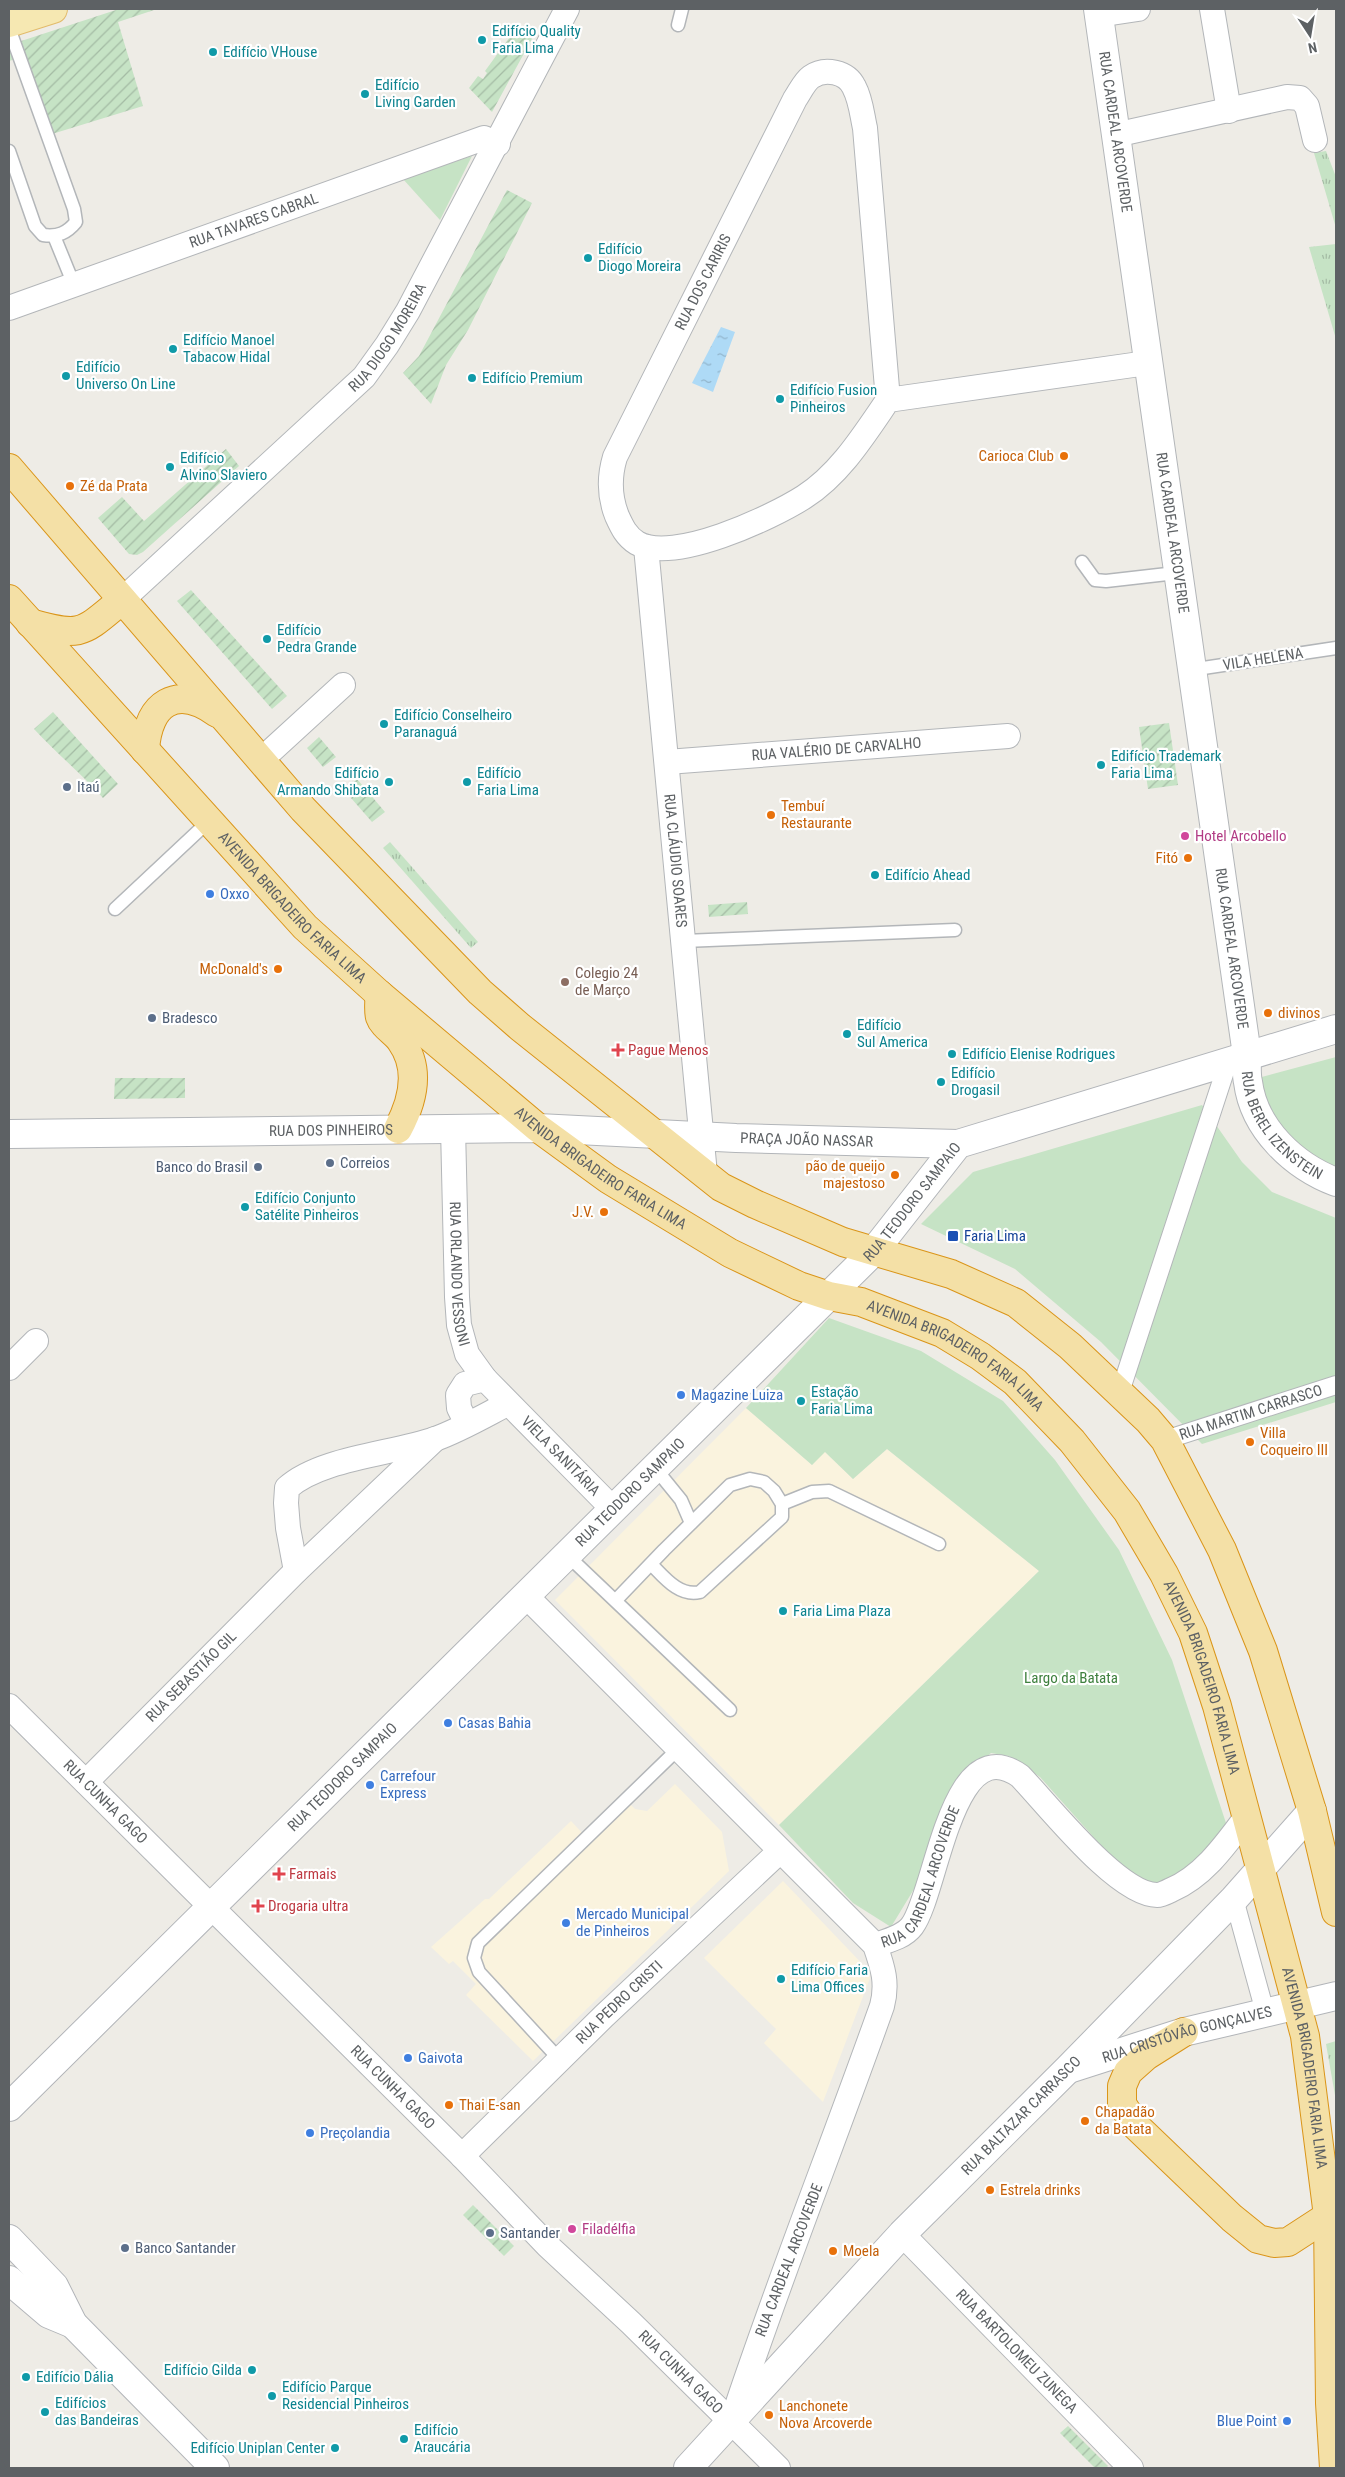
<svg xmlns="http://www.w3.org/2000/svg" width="1345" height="2477" font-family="'Roboto Condensed',sans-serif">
  <defs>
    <pattern id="grass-tufts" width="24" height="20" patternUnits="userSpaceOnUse" patternTransform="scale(1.25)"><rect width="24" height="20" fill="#c6e3c5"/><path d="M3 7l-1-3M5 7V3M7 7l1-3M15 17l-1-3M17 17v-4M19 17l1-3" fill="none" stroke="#a4bba4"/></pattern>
    <pattern id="garden-furrows" width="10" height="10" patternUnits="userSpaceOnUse" patternTransform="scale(1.25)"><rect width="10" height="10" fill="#c6e3c5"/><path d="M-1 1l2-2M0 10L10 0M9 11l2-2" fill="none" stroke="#a4bba4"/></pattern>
    <pattern id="water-ripples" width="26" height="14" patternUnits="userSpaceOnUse" patternTransform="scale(1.25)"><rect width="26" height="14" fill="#aedaf6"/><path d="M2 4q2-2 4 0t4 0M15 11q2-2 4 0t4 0" fill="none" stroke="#91b4cb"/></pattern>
  </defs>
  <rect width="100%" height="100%" fill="#eeece6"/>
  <!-- commercial -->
  <g fill="#faf3de">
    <path d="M746,1408L812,1465L824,1451L853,1479L887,1449L1039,1571L779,1825L555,1600Z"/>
    <path d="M675,1784L722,1832L729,1871L533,2061L466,1995L476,1984L453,1961L449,1964L431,1947L485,1899H489L571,1821L586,1837L625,1799L635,1809L647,1811Z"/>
    <path d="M783,1881L870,1972V1978L823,2102L764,2043L776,2029L704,1958Z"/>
  </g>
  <!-- grass -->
  <g fill="url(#grass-tufts)">
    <path d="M1326,151L1336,177V228L1314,153Z"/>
    <path d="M1336,244V339L1309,247Z"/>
    <path d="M390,842L478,942L471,948L383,848Z"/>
    <path d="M1336,2041V2101L1326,2044Z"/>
  </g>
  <!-- park -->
  <g fill="#c6e3c5">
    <path d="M472,156L440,220L403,179Z"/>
    <path d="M1336,1057V1169C1290,1149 1270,1127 1258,1078Z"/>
    <path d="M1202,1105L1242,1162L1272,1192L1336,1218V1402L1202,1444L1101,1342L1015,1269L921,1224L973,1172Z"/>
    <path d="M829,1318L921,1351L1003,1401L1055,1460L1119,1550L1172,1660L1226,1823L1220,1842L1173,1887H1138L1040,1777L1009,1756L991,1753L952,1786L931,1861L891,1927L853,1903L779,1825L1039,1571L887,1449L853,1479L825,1452L812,1465L746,1408Z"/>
  </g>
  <!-- garden -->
  <g fill="url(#garden-furrows)">
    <path d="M119,9H157L118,22L143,106L52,134L22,57L9,61V45Z"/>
    <path d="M518,31L524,35H534L492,112L469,88L478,76L483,79L487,73L485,71L512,34L515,36Z"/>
    <path d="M507,190L532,203L468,330L446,365L431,404L403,373L419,356Z"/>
    <path d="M226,449L239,466L143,552L137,555L129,554L98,518L122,497L144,521Z"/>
    <path d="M191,590L287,696L272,709L177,601Z"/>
    <path d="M53,712L118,784L103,798C81,773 56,753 34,729Z"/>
    <path d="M1169,723L1178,785L1148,789L1139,727Z"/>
    <path d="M319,737L336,757L323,767L307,748Z"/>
    <path d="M357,779L385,812L372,822L344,790Z"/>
    <path d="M747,902L748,914L709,917L708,905Z"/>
    <path d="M115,1078H185V1098L114,1099Z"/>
    <path d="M473,2205L514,2246L504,2256L463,2215Z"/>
    <path d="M1068,2426L1108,2466L1105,2468H1095L1060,2433Z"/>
  </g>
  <!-- water -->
  <path fill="url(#water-ripples)" d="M721,327L735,332L713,392L692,383Z"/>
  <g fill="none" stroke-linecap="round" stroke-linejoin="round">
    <defs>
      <g id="service">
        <path d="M678,25L682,9"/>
        <path d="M9,28L74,209L76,222C67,233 58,237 43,235L35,226L9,151"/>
        <path d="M54,236L74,285"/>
        <path d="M1082,562L1095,580L1106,581L1176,573"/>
        <path d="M1190,670L1336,648"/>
        <path d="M115,909L209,821"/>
        <path d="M684,941L955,930"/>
        <path d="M655,1468L681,1500L691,1523"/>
        <path d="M782,1504L812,1492L829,1491L939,1544"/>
        <path d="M567,1555L730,1710"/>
        <path d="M616,1600L664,1550L730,1485L750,1479L764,1482L774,1491L782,1504V1517L700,1592C679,1597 664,1577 651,1564"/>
        <path d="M560,2060L479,1972L474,1958L478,1943L678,1749"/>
      </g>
      <g id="pedestrian">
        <path d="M1120,1392L1228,1062"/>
        <path id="s1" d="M1165,1440L1336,1385"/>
        <path d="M1234,1899L1265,2012"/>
      </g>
      <g id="minor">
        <path d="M1212,9L1229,111"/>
        <path d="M1098,15L1138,9"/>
        <path d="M1115,135L1287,97L1300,98L1307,106L1315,140"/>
        <path id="s2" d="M9,308L484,138L498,144"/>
        <path d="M888,400L865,128C862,115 861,100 854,87C847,72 825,67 811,77C804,82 800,92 795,99L615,457C609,477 609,496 617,516C622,527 626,536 637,543C673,564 771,518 804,497C840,474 864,435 888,400L1147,363"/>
        <path id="s3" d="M646,547L705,1174"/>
        <path id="s4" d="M122,600L364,377L387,345L408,311L567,9"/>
        <path d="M261,760L343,685"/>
        <path id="s5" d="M667,762L1008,736"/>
        <path id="s6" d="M453,1128L457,1297L459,1325L467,1354L485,1379L613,1509"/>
        <path d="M9,1368L36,1341"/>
        <path d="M467,1424L459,1408L458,1395L465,1384L485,1379"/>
        <path d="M296,1571L288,1528L286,1503L287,1488C320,1458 392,1454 435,1439C460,1430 484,1416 507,1404"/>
        <path d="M526,1596L875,1945C883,1968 888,1983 882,2006C833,2144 779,2279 733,2418"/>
        <path id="s7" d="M9,1706L462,2156L548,2246L631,2323L778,2468"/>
        <path id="s8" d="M86,1782L296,1571L435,1439"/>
        <path id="s9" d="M875,1945C887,1941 904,1937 912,1926C937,1893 951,1727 1020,1776C1048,1805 1118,1895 1157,1895C1161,1895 1167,1892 1171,1890C1204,1876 1226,1844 1247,1816"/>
        <path id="s10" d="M462,2156L604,2016L780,1851"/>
        <path id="s11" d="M902,2234L1131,2468"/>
      </g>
      <g id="tertiary">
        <path id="s12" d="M1098,9L1247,1055C1247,1064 1246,1074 1248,1082C1254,1129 1294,1166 1336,1182"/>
      </g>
      <g id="secondary">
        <path id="s13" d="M9,1134L538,1128L736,1138L958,1144"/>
        <path id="s14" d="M1072,2068L1184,2032L1336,1996"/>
        <path id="s15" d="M9,2107L874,1251L958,1144L1336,1029"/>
        <path d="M9,2239L54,2286L73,2324L215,2468"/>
        <path d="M9,2280L49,2314L73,2324"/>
        <path id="s16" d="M688,2468L902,2234L1068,2069L1234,1899L1312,1811"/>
      </g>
      <path id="primary" d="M9,23L53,9"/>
      <g id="trunk">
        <path d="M9,468L303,809L480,992L520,1027L721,1187L755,1204L843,1242L951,1274L1016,1303L1070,1346L1148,1420L1165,1440L1222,1550L1263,1651L1312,1811L1336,1912"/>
        <path id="s17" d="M9,599L305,927L379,994L538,1128L608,1179L730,1253L799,1286L829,1296L861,1302L942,1333L980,1356L1015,1382L1072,1441L1127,1511L1164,1574L1193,1633L1217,1706L1305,2036L1328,2216L1330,2403L1334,2468"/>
        <path d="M30,623C82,638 82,633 122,600"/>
        <path d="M145,750C148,703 176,684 217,713"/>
        <path d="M379,994C380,1000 378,1011 380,1017C383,1026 396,1033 401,1041C421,1069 413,1101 398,1129"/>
        <path d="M1184,2032L1146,2056L1128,2072L1122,2086V2104L1136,2126L1232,2218L1258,2239L1274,2243L1288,2242L1328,2216"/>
      </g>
    </defs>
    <!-- service casing -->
    <use href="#service" stroke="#b3b6b9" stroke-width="15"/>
    <!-- pedestrian casing -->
    <use href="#pedestrian" stroke="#b3b6b9" stroke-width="20"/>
    <!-- minor casing -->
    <use href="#minor" stroke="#b3b6b9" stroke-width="26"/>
    <!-- tertiary casing -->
    <use href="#tertiary" stroke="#b3b6b9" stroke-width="30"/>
    <!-- secondary casing -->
    <use href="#secondary" stroke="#b2b5b9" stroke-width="30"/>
    <!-- primary casing -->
    <use href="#primary" stroke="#e2bb6b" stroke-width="30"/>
    <!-- trunk casing -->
    <use href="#trunk" stroke="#da9519" stroke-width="30"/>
    <!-- service -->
    <use href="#service" stroke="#fff" stroke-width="12"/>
    <!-- pedestrian -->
    <use href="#pedestrian" stroke="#fff" stroke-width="18"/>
    <!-- minor -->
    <use href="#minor" stroke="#fff" stroke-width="24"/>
    <!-- tertiary -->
    <use href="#tertiary" stroke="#fff" stroke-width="28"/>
    <!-- secondary -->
    <use href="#secondary" stroke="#fff" stroke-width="28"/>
    <!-- primary -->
    <use href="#primary" stroke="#f6e8b2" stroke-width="28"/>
    <!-- trunk -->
    <use href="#trunk" stroke="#f4e0a6" stroke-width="28"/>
  </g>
  <!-- markers -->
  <g fill="#0f9aa8" stroke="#fff" stroke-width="2">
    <circle cx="482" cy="40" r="5"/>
    <circle cx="213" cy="52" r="5"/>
    <circle cx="365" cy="94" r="5"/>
    <circle cx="588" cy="258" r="5"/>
    <circle cx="173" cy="349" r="5"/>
    <circle cx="66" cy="376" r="5"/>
    <circle cx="472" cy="378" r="5"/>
    <circle cx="780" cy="399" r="5"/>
    <circle cx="170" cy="467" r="5"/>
    <circle cx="267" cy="639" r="5"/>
    <circle cx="384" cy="724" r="5"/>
    <circle cx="1101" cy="765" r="5"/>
    <circle cx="389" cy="782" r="5"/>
    <circle cx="467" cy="782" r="5"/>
    <circle cx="875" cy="875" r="5"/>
    <circle cx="847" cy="1034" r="5"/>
    <circle cx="952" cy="1054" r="5"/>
    <circle cx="941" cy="1082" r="5"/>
    <circle cx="245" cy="1207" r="5"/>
    <circle cx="801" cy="1401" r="5"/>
    <circle cx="783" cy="1611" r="5"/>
    <circle cx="781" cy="1979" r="5"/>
    <circle cx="252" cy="2370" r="5"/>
    <circle cx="26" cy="2377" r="5"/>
    <circle cx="272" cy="2396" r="5"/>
    <circle cx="45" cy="2412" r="5"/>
    <circle cx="404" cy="2439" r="5"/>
    <circle cx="335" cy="2448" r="5"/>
  </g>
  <g fill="#e8710a" stroke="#fff" stroke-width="2">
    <circle cx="1064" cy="456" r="5"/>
    <circle cx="70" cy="486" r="5"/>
    <circle cx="771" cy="815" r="5"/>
    <circle cx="1188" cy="858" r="5"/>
    <circle cx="278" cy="969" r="5"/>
    <circle cx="1268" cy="1013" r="5"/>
    <circle cx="895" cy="1175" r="5"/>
    <circle cx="604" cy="1212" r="5"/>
    <circle cx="1250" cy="1442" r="5"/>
    <circle cx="449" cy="2105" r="5"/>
    <circle cx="1085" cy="2121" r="5"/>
    <circle cx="990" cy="2190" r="5"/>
    <circle cx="833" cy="2251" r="5"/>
    <circle cx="769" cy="2415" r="5"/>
  </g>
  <g fill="#5c6f8a" stroke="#fff" stroke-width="2">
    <circle cx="67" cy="787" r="5"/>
    <circle cx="152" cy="1018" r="5"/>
    <circle cx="330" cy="1163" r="5"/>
    <circle cx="258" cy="1167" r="5"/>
    <circle cx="490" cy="2233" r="5"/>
    <circle cx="125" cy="2248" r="5"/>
  </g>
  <g fill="#d1479c" stroke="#fff" stroke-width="2">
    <circle cx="1185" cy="836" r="5"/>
    <circle cx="572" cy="2229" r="5"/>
  </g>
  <g fill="#3f7fe0" stroke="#fff" stroke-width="2">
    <circle cx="210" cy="894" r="5"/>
    <circle cx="681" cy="1395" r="5"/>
    <circle cx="448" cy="1723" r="5"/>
    <circle cx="370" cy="1785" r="5"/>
    <circle cx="566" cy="1923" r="5"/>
    <circle cx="408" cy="2058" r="5"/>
    <circle cx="310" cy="2133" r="5"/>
    <circle cx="1287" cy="2421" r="5"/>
  </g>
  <circle fill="#8d6e63" stroke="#fff" stroke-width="2" cx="565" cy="982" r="5"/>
  <g fill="#e0444e" stroke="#fff" stroke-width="2">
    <path d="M615.5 1042.5h5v5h5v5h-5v5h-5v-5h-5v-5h5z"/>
    <path d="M276.5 1866.5h5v5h5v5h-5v5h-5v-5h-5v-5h5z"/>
    <path d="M255.5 1898.5h5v5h5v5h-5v5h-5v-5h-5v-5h5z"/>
  </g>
  <rect fill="#1a4fb4" stroke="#fff" stroke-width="2" x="947" y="1230" width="12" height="12" rx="2.5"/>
  <g text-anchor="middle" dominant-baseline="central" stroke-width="4.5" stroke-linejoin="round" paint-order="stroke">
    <!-- culture labels -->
    <g font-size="15" fill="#0d838f" stroke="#fff" text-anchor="start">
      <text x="492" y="31">Edifício Quality<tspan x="492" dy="17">Faria Lima</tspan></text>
      <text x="223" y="52">Edifício VHouse</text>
      <text x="375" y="85">Edifício<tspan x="375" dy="17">Living Garden</tspan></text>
      <text x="598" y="249">Edifício<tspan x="598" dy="17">Diogo Moreira</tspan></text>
      <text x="183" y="340">Edifício Manoel<tspan x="183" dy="17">Tabacow Hidal</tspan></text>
      <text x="76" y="367">Edifício<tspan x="76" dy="17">Universo On Line</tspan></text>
      <text x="482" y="378">Edifício Premium</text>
      <text x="790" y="390">Edifício Fusion<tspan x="790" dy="17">Pinheiros</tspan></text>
      <text x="180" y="458">Edifício<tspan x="180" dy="17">Alvino Slaviero</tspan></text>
      <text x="277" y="630">Edifício<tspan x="277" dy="17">Pedra Grande</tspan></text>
      <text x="394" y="715">Edifício Conselheiro<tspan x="394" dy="17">Paranaguá</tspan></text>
      <text x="1111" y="756">Edifício Trademark<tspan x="1111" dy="17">Faria Lima</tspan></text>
      <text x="379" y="773" text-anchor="end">Edifício<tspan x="379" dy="17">Armando Shibata</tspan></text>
      <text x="477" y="773">Edifício<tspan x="477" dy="17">Faria Lima</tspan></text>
      <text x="885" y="875">Edifício Ahead</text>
      <text x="857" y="1025">Edifício<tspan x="857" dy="17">Sul America</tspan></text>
      <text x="962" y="1054">Edifício Elenise Rodrigues</text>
      <text x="951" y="1073">Edifício<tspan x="951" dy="17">Drogasil</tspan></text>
      <text x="255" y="1198">Edifício Conjunto<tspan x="255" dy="17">Satélite Pinheiros</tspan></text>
      <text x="811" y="1392">Estação<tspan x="811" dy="17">Faria Lima</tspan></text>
      <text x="793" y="1611">Faria Lima Plaza</text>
      <text x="791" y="1970">Edifício Faria<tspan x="791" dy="17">Lima Offices</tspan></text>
      <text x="242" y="2370" text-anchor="end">Edifício Gilda</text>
      <text x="36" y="2377">Edifício Dália</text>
      <text x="282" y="2387">Edifício Parque<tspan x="282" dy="17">Residencial Pinheiros</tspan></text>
      <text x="55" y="2403">Edifícios<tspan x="55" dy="17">das Bandeiras</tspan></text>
      <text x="414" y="2430">Edifício<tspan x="414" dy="17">Araucária</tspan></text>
      <text x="325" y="2448" text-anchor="end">Edifício Uniplan Center</text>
    </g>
    <!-- street labels -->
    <g font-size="15" fill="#5d6164" stroke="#fff">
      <text stroke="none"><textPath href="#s12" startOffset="124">RUA CARDEAL ARCOVERDE</textPath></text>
      <text stroke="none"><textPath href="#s2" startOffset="260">RUA TAVARES CABRAL</textPath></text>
      <text transform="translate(703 282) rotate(-63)">RUA DOS CARIRIS</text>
      <text stroke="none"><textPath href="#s4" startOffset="375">RUA DIOGO MOREIRA</textPath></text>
      <text stroke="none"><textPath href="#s12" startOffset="529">RUA CARDEAL ARCOVERDE</textPath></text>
      <text transform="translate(1263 659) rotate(-9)">VILA HELENA</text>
      <text stroke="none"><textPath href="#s5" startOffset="170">RUA VALÉRIO DE CARVALHO</textPath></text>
      <text stroke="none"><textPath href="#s3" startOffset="315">RUA CLÁUDIO SOARES</textPath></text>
      <text stroke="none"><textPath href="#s17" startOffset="419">AVENIDA BRIGADEIRO FARIA LIMA</textPath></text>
      <text stroke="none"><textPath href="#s12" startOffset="949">RUA CARDEAL ARCOVERDE</textPath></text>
      <text stroke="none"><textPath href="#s12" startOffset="1140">RUA BEREL IZENSTEIN</textPath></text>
      <text stroke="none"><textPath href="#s13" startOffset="322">RUA DOS PINHEIROS</textPath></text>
      <text stroke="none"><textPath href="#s13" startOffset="798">PRAÇA JOÃO NASSAR</textPath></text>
      <text stroke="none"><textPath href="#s17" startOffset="824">AVENIDA BRIGADEIRO FARIA LIMA</textPath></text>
      <text stroke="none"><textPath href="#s15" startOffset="1279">RUA TEODORO SAMPAIO</textPath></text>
      <text stroke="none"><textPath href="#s6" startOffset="146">RUA ORLANDO VESSONI</textPath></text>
      <text stroke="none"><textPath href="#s17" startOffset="1229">AVENIDA BRIGADEIRO FARIA LIMA</textPath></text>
      <text stroke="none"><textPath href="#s1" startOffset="90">RUA MARTIM CARRASCO</textPath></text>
      <text stroke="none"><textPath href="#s6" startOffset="366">VIELA SANITÁRIA</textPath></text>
      <text stroke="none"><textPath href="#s15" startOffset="874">RUA TEODORO SAMPAIO</textPath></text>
      <text stroke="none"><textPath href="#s8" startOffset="149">RUA SEBASTIÃO GIL</textPath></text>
      <text stroke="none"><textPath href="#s17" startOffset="1649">AVENIDA BRIGADEIRO FARIA LIMA</textPath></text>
      <text stroke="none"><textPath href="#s15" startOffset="469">RUA TEODORO SAMPAIO</textPath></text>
      <text stroke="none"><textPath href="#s7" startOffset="136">RUA CUNHA GAGO</textPath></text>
      <text stroke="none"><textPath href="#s9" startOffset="88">RUA CARDEAL ARCOVERDE</textPath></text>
      <text stroke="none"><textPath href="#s10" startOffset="220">RUA PEDRO CRISTI</textPath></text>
      <text stroke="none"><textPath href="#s14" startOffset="120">RUA CRISTÓVÃO GONÇALVES</textPath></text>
      <text stroke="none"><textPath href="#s17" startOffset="2054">AVENIDA BRIGADEIRO FARIA LIMA</textPath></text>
      <text stroke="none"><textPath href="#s7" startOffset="541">RUA CUNHA GAGO</textPath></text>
      <text stroke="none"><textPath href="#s16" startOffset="485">RUA BALTAZAR CARRASCO</textPath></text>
      <text transform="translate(789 2260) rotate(-69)">RUA CARDEAL ARCOVERDE</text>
      <text stroke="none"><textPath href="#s11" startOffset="164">RUA BARTOLOMEU ZUNEGA</textPath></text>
      <text stroke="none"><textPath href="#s7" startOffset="946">RUA CUNHA GAGO</textPath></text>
    </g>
    <!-- food labels -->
    <g font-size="15" fill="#c56008" stroke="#fff" text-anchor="start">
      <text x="1054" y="456" text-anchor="end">Carioca Club</text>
      <text x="80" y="486">Zé da Prata</text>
      <text x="781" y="806">Tembuí<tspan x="781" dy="17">Restaurante</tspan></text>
      <text x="1178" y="858" text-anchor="end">Fitó</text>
      <text x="268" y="969" text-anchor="end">McDonald's</text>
      <text x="1278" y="1013">divinos</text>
      <text x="885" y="1166" text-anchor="end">pão de queijo<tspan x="885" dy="17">majestoso</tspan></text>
      <text x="594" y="1212" text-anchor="end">J.V.</text>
      <text x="1260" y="1433">Villa<tspan x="1260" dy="17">Coqueiro III</tspan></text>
      <text x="459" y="2105">Thai E-san</text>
      <text x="1095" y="2112">Chapadão<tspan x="1095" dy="17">da Batata</tspan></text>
      <text x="1000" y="2190">Estrela drinks</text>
      <text x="843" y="2251">Moela</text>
      <text x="779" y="2406">Lanchonete<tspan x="779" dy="17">Nova Arcoverde</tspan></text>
    </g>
    <!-- service labels -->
    <g font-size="15" fill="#4e5e75" stroke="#fff" text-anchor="start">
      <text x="77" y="787">Itaú</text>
      <text x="162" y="1018">Bradesco</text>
      <text x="340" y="1163">Correios</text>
      <text x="248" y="1167" text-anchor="end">Banco do Brasil</text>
      <text x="500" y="2233">Santander</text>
      <text x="135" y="2248">Banco Santander</text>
    </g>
    <!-- hotel labels -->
    <g font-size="15" fill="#b23c85" stroke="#fff" text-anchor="start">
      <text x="1195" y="836">Hotel Arcobello</text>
      <text x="582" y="2229">Filadélfia</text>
    </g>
    <!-- shop labels -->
    <g font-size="15" fill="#366cbe" stroke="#fff" text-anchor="start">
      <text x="220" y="894">Oxxo</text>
      <text x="691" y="1395">Magazine Luiza</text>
      <text x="458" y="1723">Casas Bahia</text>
      <text x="380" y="1776">Carrefour<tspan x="380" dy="17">Express</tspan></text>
      <text x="576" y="1914">Mercado Municipal<tspan x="576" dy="17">de Pinheiros</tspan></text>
      <text x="418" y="2058">Gaivota</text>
      <text x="320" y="2133">Preçolandia</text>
      <text x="1277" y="2421" text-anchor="end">Blue Point</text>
    </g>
    <!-- education labels -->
    <g font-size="15" fill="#785e54" stroke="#fff" text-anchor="start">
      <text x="575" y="973">Colegio 24<tspan x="575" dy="17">de Março</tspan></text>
    </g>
    <!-- health labels -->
    <g font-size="15" fill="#be3a42" stroke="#fff" text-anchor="start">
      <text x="628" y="1050">Pague Menos</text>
      <text x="289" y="1874">Farmais</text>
      <text x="268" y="1906">Drogaria ultra</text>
    </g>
    <!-- transit labels -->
    <g font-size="15" fill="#164399" stroke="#fff" text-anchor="start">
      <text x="964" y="1236">Faria Lima</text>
    </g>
    <!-- park labels -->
    <g font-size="15" fill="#3f813f" stroke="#fff">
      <text x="1071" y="1678">Largo da Batata</text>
    </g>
  </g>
  <!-- border -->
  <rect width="1345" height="2477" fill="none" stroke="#5d6164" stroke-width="20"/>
  <!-- north arrow -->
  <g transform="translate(1310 35) rotate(168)" stroke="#ffffff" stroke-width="4" paint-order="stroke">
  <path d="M0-4L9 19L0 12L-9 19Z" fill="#5d6164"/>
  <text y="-8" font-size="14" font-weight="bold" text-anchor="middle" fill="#5d6164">N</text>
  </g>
</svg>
